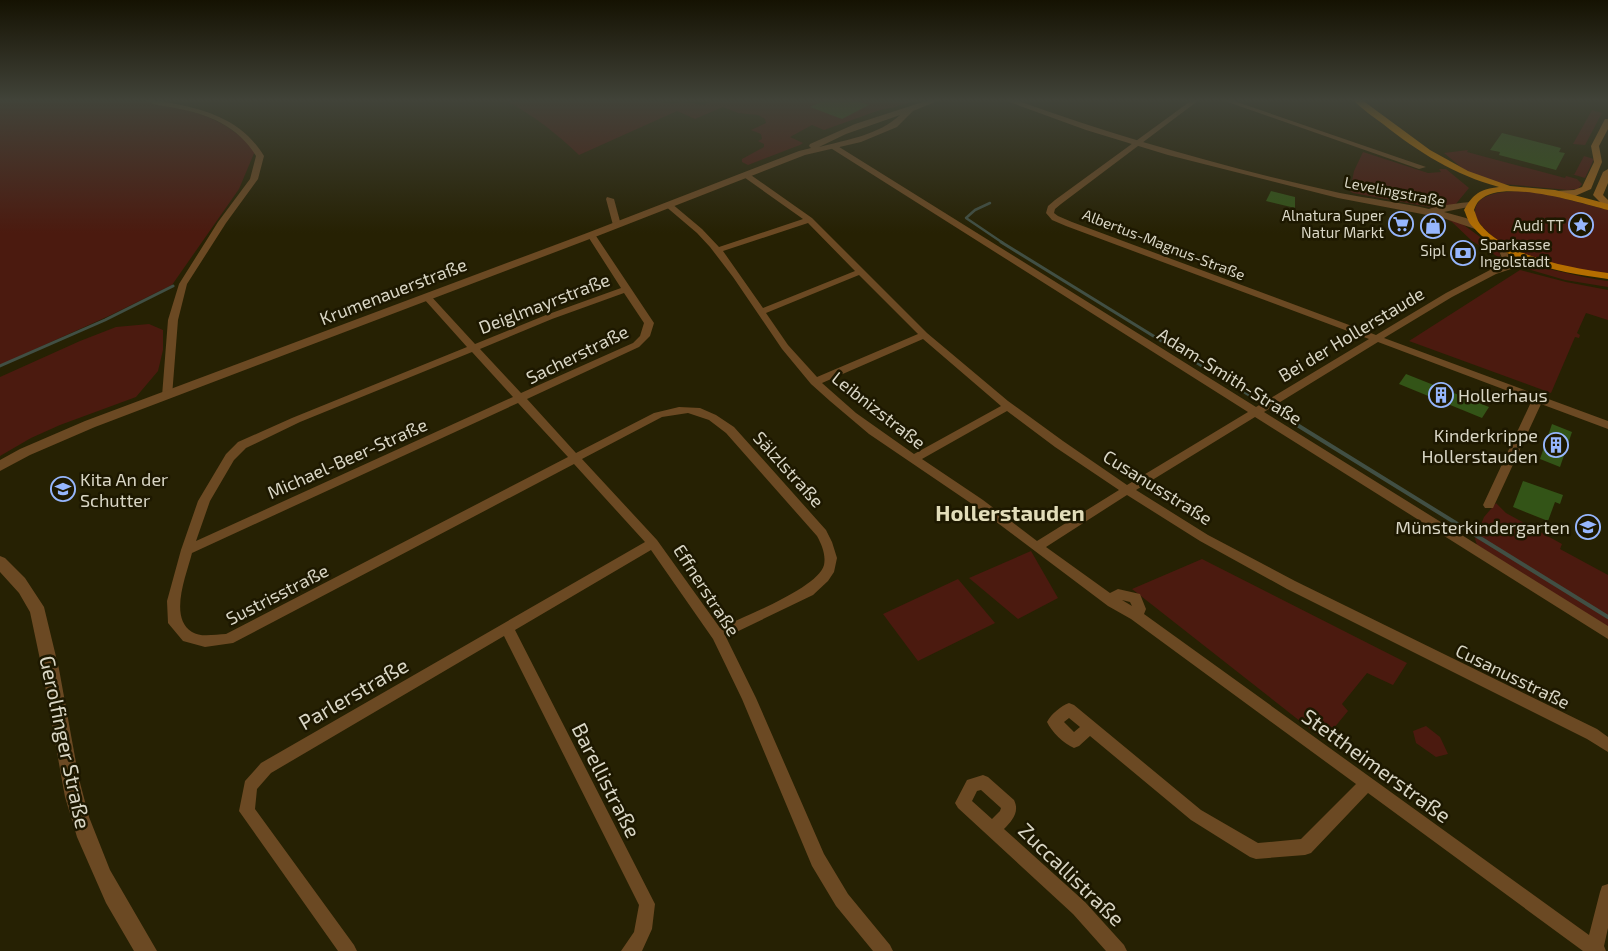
<svg xmlns="http://www.w3.org/2000/svg" width="1608" height="951" font-family="'Exo 2',sans-serif">
  <rect width="100%" height="100%" fill="#262103"/>
  <!-- green -->
  <g fill="#4b1a0f">
    <path d="M0,100C77,100 201,85 255,151L239,189L172,285L111,315L0,365Z"/>
    <path d="M504,100H646L674,104L680,102L704,105L715,100H917L895,107L880,110L824,130L812,125L790,137L803,143L800,145L748,165L742,162V159L764,147V144L758,141L762,139L761,134L751,130L766,123L765,119L758,115L738,113L723,107L695,119L677,111L579,155C556,133 532,114 504,100Z"/>
    <path d="M1592,110L1602,113L1585,145L1573,144Z"/>
    <path d="M1468,150L1467,152L1565,178L1566,176L1577,179L1582,184L1578,189L1568,190L1503,184L1468,173L1444,153Z"/>
    <path d="M1363,152L1428,173L1441,172L1439,169H1446L1469,188L1455,205L1435,208L1353,193L1350,191L1354,171Z"/>
    <path d="M1584,156L1594,159L1585,178L1568,173L1574,175Z"/>
    <path d="M1520,191L1543,193L1608,210V273C1569,270 1493,254 1475,215C1473,192 1504,192 1520,191Z"/>
    <path d="M1444,218L1461,223L1498,250L1500,253V258L1472,241L1452,222Z"/>
    <path d="M1517,266C1547,265 1577,278 1608,281V287L1565,280Z"/>
    <path d="M1520,270L1566,282L1608,290V320L1586,313L1577,333L1580,335L1579,338L1575,337L1551,393L1409,341Z"/>
    <path d="M149,324L163,330V350L158,371L136,397L60,425L31,438L0,456V377L80,341L116,327Z"/>
    <path d="M1496,503L1506,513L1562,544L1560,549L1608,575V627L1477,545L1475,539L1484,517Z"/>
    <path d="M1031,551L1058,598L1018,619L969,578Z"/>
    <path d="M1202,559L1407,663L1393,685L1367,673L1342,704L1348,711L1324,740L1132,589Z"/>
    <path d="M958,579L995,623L918,661L883,614Z"/>
    <path d="M1426,726L1440,737L1448,754L1436,757L1416,743L1413,731Z"/>
  </g>
  <g fill="none" stroke-linecap="round" stroke-linejoin="round">
    <!-- stream-far2 -->
    <path stroke="#414f44" stroke-width="2.5" d="M990,203L975,210L966,218L1003,243"/>
    <!-- stream-far1 -->
    <g stroke="#414f44" stroke-width="3">
      <path d="M1001,242L1249,395"/>
      <path d="M0,366L105,320L173,286"/>
      <path d="M1286,418L1296,424"/>
    </g>
    <!-- stream -->
    <path stroke="#414f44" stroke-width="4" d="M1294,423L1608,617"/>
  </g>
  <!-- building -->
  <g fill="#335417">
    <path d="M825,100H853L869,105L842,119L810,107Z"/>
    <path d="M1502,133L1561,148L1559,152L1565,153L1556,170L1499,155L1500,152L1490,150Z"/>
    <path d="M1271,191L1295,197V208L1266,201Z"/>
    <path d="M1406,374L1489,407L1482,418L1399,384Z"/>
    <path d="M1552,424L1572,432L1560,467L1540,459Z"/>
    <path d="M1523,481L1563,495L1560,504L1555,502L1548,521L1513,507Z"/>
  </g>
  <g fill="none" stroke-linecap="round" stroke-linejoin="round">
    <!-- minor -->
    <g fill="#6b4923" fill-rule="evenodd">
      <path d="M145,100C155,100 165,102 176,104C212,111 244,123 264,156L258,179L226,223L187,284L178,320L172,396L167,399L162,396L168,320L179,284L218,222L250,179L256,156C238,126 208,114 175,108C165,106 152,105 145,100Z"/>
      <path d="M1192,100H1199L1061,204L1055,209L1054,213L1058,216L1072,222L1376,335L1446,293L1490,270L1489,268L1490,266L1501,256L1497,245L1498,243H1504L1509,257L1500,267L1529,260L1545,261V265L1517,267L1496,274L1452,297L1384,338L1608,421V429L1541,404L1493,508H1485L1483,505L1532,400L1378,342L1264,412L1608,626V639L1255,417L1136,490L1208,535L1295,581L1597,729L1608,737V752L1587,739L1287,589L1200,541L1127,495L1046,547L1110,593L1118,589L1140,594L1146,609L1144,614L1589,935L1600,892L1602,886L1608,884V928L1604,946L1606,951H1583L1368,793L1311,853L1305,855L1256,859L1250,857L1191,820L1090,736L1079,746L1074,748C1064,744 1051,731 1047,722C1051,714 1061,706 1069,703L1074,705L1201,810L1258,843L1301,839L1356,784L1131,619L1108,606L975,506L869,434L830,401L811,384L782,349L733,277L710,247L697,233L664,205L671,203L702,229L719,247L803,219L741,175L748,173L812,218L927,333L1008,401L1063,441L1127,485L1248,412L829,147L836,145L1256,407L1369,339L1066,226L1052,220L1046,213L1048,206L1055,200ZM808,223L855,271L763,308L723,251ZM859,275L918,334L817,377L788,345L766,313ZM923,339L1001,406L914,454L856,413L822,383ZM1007,411L1055,447L1119,490L1037,541L983,500L922,459ZM1122,600L1130,602L1132,606ZM1069,718L1080,727L1074,732L1064,722Z"/>
      <path d="M1222,100H1231L1426,167L1419,169Z"/>
      <path d="M607,197L614,199L621,225L620,227L613,225L606,199Z"/>
      <path d="M588,233H594L654,323L650,336L639,347L527,399L576,453L654,413L679,407L700,408L716,415L734,427L826,530L832,542L837,558L834,572L828,581L813,595L726,637L756,698L824,854L848,894L890,945L893,951H873L836,906L812,866L742,699L713,639L651,550L515,630L655,904L652,929L642,951H621L634,932L639,905L504,636L271,773L257,789L255,809L354,945L357,951H338L239,811L245,781L261,763L645,542L574,464L233,643L205,647L183,641L168,623L167,601L181,550L198,501L226,454L238,442L292,418L467,347L424,299V295H430L475,344L546,315L621,288L587,235ZM624,293L644,323L640,336L633,343L521,393L480,349L552,319ZM472,352L513,397L196,541L210,501L234,460L246,448L300,422ZM518,403L568,457L226,634C216,634 201,638 192,632C168,617 187,574 192,553ZM688,413L709,420L726,433L817,536C822,545 826,555 824,565C818,588 743,617 720,628L657,540L582,459L662,417Z"/>
      <path d="M983,775L988,777L1014,800C1020,812 1012,821 1004,829L1085,902L1124,945L1127,951H1106L1073,914L958,808L955,803L967,780ZM981,790L1001,808L1000,811L992,819L972,801L977,791Z"/>
    </g>
    <!-- tertiary -->
    <g fill="#6b4923" fill-rule="evenodd">
      <path d="M929,100H940L913,111L897,127L861,142L805,155L595,237L95,427L30,455L0,471V460L20,449L85,421L587,233L799,151L811,148L809,146L810,144L855,124ZM900,115C879,135 846,140 819,147L846,134Z"/>
      <path d="M1004,100H1015C1121,138 1230,169 1340,193C1369,199 1400,202 1429,209C1431,207 1470,201 1473,202V206L1444,212L1466,218L1483,227L1478,230L1443,218L1338,198L1168,155L1086,130Z"/>
      <path d="M0,556L5,558L25,578L44,607L59,669L79,779L89,817L110,870L157,951H134L106,903L77,837L65,797L42,669L30,612L19,593L0,572Z"/>
    </g>
    <!-- secondary -->
    <g fill="#955e1a" fill-rule="evenodd">
      <path d="M1605,119H1608V129L1599,146L1602,162L1591,189L1575,196L1555,195V191L1574,190L1582,187L1594,162L1591,146Z"/>
      <path d="M1608,169V183L1603,195L1608,200V208L1605,207L1593,195L1603,172Z"/>
    </g>
    <!-- primary -->
    <path fill="#b56e00" fill-rule="evenodd" d="M1353,100H1362L1430,150L1468,171L1510,186L1555,190L1608,204V210C1581,203 1502,178 1480,200C1477,202 1475,207 1474,210C1476,214 1477,220 1480,224C1505,256 1570,268 1608,273V279C1563,273 1504,263 1473,227C1468,223 1467,216 1464,210C1473,194 1480,189 1499,187C1455,175 1418,152 1383,124C1373,117 1362,109 1353,100Z"/>
  </g>
  <!-- sky -->
  <linearGradient id="sky" x2="0" y2="1"><stop stop-color="#151202"/><stop offset="0.43" stop-color="#414339"/><stop offset="1" stop-color="#414339" stop-opacity="0"/></linearGradient>
  <rect width="1608" height="233" fill="url(#sky)"/>
  <!-- icons -->
  <defs>
    <symbol id="supermarket-ring" viewBox="-11 -11 22 22"><circle r="9.5" fill="#1d1800" stroke="#96b6fd" stroke-width="1.5"/><path d="M-6-5.5h2.5l.6 2H6L4.5 2H-2.5L-4.4-4H-6ZM-1.5 3.2a1.3 1.3 0 1 0 .1 0ZM3 3.2a1.3 1.3 0 1 0 .1 0Z" fill="#96b6fd"/></symbol>
    <symbol id="sight-ring" viewBox="-11 -11 22 22"><circle r="9.5" fill="#1d1800" stroke="#96b6fd" stroke-width="1.5"/><path d="M0-6L1.8-2.2L6-1.7L2.9 1.2L3.7 5.4L0 3.3L-3.7 5.4L-2.9 1.2L-6-1.7L-1.8-2.2Z" fill="#96b6fd"/></symbol>
    <symbol id="shop-ring" viewBox="-11 -11 22 22"><circle r="9.5" fill="#1d1800" stroke="#96b6fd" stroke-width="1.5"/><path d="M-5-2.5h2.3a2.7 3.5 0 0 1 5.4 0H5L5.5 6h-11ZM-1.5-2.5h3a1.5 2.3 0 0 0-3 0Z" fill="#96b6fd"/></symbol>
    <symbol id="bank-ring" viewBox="-11 -11 22 22"><circle r="9.5" fill="#1d1800" stroke="#96b6fd" stroke-width="1.5"/><path d="M-6-4H6V4H-6ZM0-2.3a2.3 2.3 0 1 0 0 4.6a2.3 2.3 0 1 0 0-4.6Z" fill="#96b6fd"/></symbol>
    <symbol id="building-ring" viewBox="-11 -11 22 22"><circle r="9.5" fill="#1d1800" stroke="#96b6fd" stroke-width="1.5"/><path d="M-4-6H4V6H1V3H-1V6H-4ZM-2.5-4.3h1.7v1.8h-1.7ZM.8-4.3h1.7v1.8H.8ZM-2.5-1h1.7V.8h-1.7ZM.8-1h1.7V.8H.8Z" fill="#96b6fd"/></symbol>
    <symbol id="school-ring" viewBox="-11 -11 22 22"><circle r="9.5" fill="#1d1800" stroke="#96b6fd" stroke-width="1.5"/><path d="M0-5L7-2L0 1L-7-2ZM-4 1L0 2.5L4 1V4Q0 6-4 4Z" fill="#96b6fd"/></symbol>
  </defs>
  <g fill-rule="evenodd">
    <use href="#supermarket-ring" x="1387" y="210" width="28" height="28"/>
    <use href="#sight-ring" x="1567" y="211" width="28" height="28"/>
    <use href="#shop-ring" x="1419" y="212" width="28" height="28"/>
    <use href="#bank-ring" x="1449" y="239" width="28" height="28"/>
    <use href="#building-ring" x="1427" y="381" width="28" height="28"/>
    <use href="#building-ring" x="1542" y="431" width="28" height="28"/>
    <use href="#school-ring" x="49" y="475" width="28" height="28"/>
    <use href="#school-ring" x="1574" y="513" width="28" height="28"/>
  </g>
  <g text-anchor="middle" dominant-baseline="central" stroke-width="5" stroke-linejoin="round" paint-order="stroke">
    <!-- far-street labels -->
    <g font-size="15" fill="#d9d6c5" stroke="#1d1800">
      <text transform="translate(1395 191) rotate(11)">Levelingstraße</text>
      <text transform="translate(1164 244) rotate(21)">Albertus-Magnus-Straße</text>
    </g>
    <!-- far-poi labels -->
    <g font-size="15" fill="#d9d6c5" stroke="#1d1800" text-anchor="end">
      <text x="1384" y="215">Alnatura Super<tspan x="1384" dy="17">Natur Markt</tspan></text>
      <text x="1564" y="225">Audi TT</text>
      <text x="1480" y="244" text-anchor="start">Sparkasse<tspan x="1480" dy="17">Ingolstadt</tspan></text>
      <text x="1433" y="250" text-anchor="middle">Sipl</text>
    </g>
    <!-- street labels -->
    <g font-size="18" fill="#d9d6c5" stroke="#1d1800">
      <text transform="translate(393 291) rotate(-21)">Krumenauerstraße</text>
      <text transform="translate(544 303) rotate(-21)">Deiglmayrstraße</text>
      <text transform="translate(1351 334) rotate(-31)">Bei der Hollerstaude</text>
      <text transform="translate(577 354) rotate(-26)">Sacherstraße</text>
      <text transform="translate(1230 376) rotate(32)">Adam-Smith-Straße</text>
      <text transform="translate(879 410) rotate(38)">Leibnizstraße</text>
      <text transform="translate(347 458) rotate(-24)">Michael-Beer-Straße</text>
      <text transform="translate(789 469) rotate(48)">Sälzlstraße</text>
      <text transform="translate(1158 487) rotate(32)">Cusanusstraße</text>
      <text transform="translate(707 590) rotate(57)">Effnerstraße</text>
      <text transform="translate(277 594) rotate(-27)">Sustrisstraße</text>
      <text transform="translate(1513 676) rotate(26)">Cusanusstraße</text>
    </g>
    <!-- poi labels -->
    <g font-size="18" fill="#d9d6c5" stroke="#1d1800" text-anchor="start">
      <text x="1458" y="395">Hollerhaus</text>
      <text x="1538" y="435" text-anchor="end">Kinderkrippe<tspan x="1538" dy="21">Hollerstauden</tspan></text>
      <text x="80" y="479">Kita An der<tspan x="80" dy="21">Schutter</tspan></text>
      <text x="1570" y="527" text-anchor="end">Münsterkindergarten</text>
    </g>
    <!-- near-street labels -->
    <g font-size="21" fill="#d9d6c5" stroke="#1d1800">
      <text transform="translate(353 693) rotate(-30)">Parlerstraße</text>
      <text transform="translate(66 742) rotate(78)">Gerolfinger Straße</text>
      <text transform="translate(1377 765) rotate(36)">Stettheimerstraße</text>
      <text transform="translate(607 780) rotate(63)">Barellistraße</text>
      <text transform="translate(1072 874) rotate(44)">Zuccallistraße</text>
    </g>
    <!-- district labels -->
    <g font-size="22" font-weight="bold" fill="#e2ddba" stroke="#1d1800">
      <text x="1010" y="512">Hollerstauden</text>
    </g>
  </g>
</svg>
